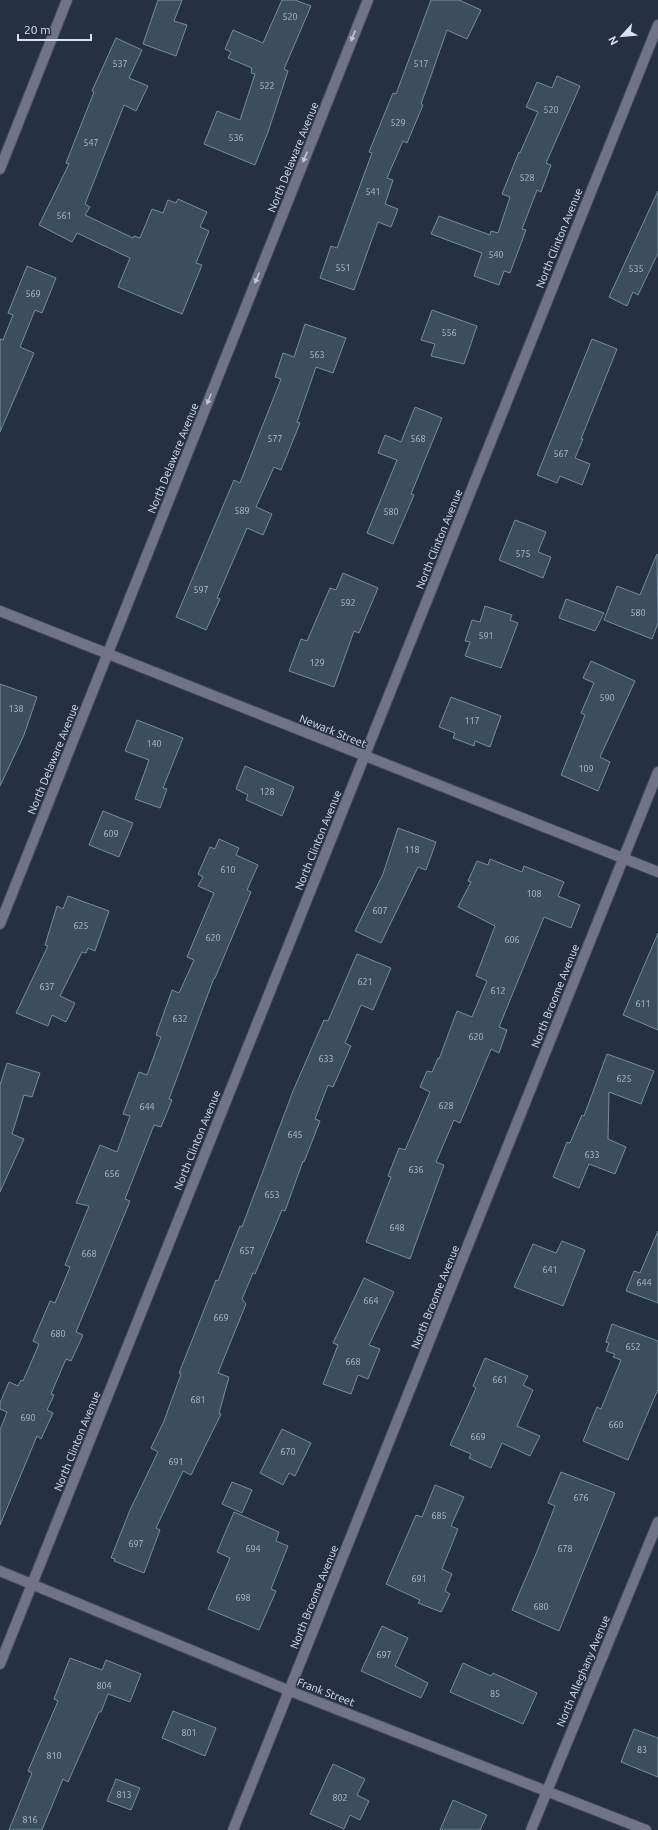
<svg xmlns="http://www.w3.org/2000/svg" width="658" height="1830" font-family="Ubuntu,sans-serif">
  <rect width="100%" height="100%" fill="#253043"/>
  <!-- building -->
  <g fill="#3a4e5f" stroke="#778d9f">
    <path d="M158,0H182L174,21L187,25L176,56L143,44Z"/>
    <path d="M282,0H295L311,6L284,69L288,71L268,132L255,165L204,144L217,111L240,120L255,74L251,73L252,68L228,58L231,52L225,49L233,30L263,43Z"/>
    <path d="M431,0H459L481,10L467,39L447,30L421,104L423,105L407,143L403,141L387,178L393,180L385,204L398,209L391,227L378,222L354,290L320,278L331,246L337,248L372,153L369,152L393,93L396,94Z"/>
    <path d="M116,38L142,50L129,78L148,86L136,111L124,105L85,204L90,207L85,215L133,238L134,236L140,238L152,209L163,213L168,200L176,203L178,199L207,212L200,227L209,231L196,263L202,265L182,314L118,287L130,258L77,233L72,242L39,225L69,164L66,163L94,92L92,91Z"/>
    <path d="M557,76L580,86L546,163L551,165L541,192L537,190L522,229L526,230L510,273L504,271L499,285L474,276L482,253L431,234L439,216L490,235L491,231L498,233L510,197L502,194L519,152L520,153L538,112L526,107L537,82L552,88Z"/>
    <path d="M658,191V253L638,295L633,292L627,306L609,297Z"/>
    <path d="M27,266L56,278L42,313L35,310L20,347L34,353L0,432V339L3,340L13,315L8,313Z"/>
    <path d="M432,310L477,326L464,364L431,356L435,344L421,340Z"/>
    <path d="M305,324L346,338L333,373L316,367L297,422L300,423L281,470L274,467L256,507L272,514L263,535L247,528L217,598L220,599L206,630L176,617L234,480L240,483L281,379L275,377L283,353L294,357Z"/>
    <path d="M592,339L617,349L581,439H583L575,458L590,464L582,485L560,476L557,483L537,475Z"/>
    <path d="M415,407L442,418L411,494L414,495L393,544L367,533L397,460L378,453L385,435L401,442Z"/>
    <path d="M515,520L546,532L538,552L551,557L543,578L499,560Z"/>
    <path d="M657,554L658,623L652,639L604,620L617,586L640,595Z"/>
    <path d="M343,573L378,588L359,633L354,631L334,687L289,671L301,639L307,641L330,588L336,590Z"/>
    <path d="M566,599L604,613L595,631L559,618Z"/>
    <path d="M485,606L512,615L510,620L518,623L501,668L465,656L470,642L465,641L472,620L480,622Z"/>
    <path d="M591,661L635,681L600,757L610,762L598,791L561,775L585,715L581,713L594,683L583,678Z"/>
    <path d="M0,684L37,697L24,735L0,786Z"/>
    <path d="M451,697L501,716L490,747L475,741L474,746L453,738L455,733L439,727Z"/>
    <path d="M137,720L183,738L163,788L167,789L160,808L135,799L149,760L125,751Z"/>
    <path d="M245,766L294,787L282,816L246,800L248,795L236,789Z"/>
    <path d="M103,811L133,823L119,857L89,845Z"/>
    <path d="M398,828L436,842L426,870L418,867L381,943L355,931L383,874Z"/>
    <path d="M219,839L239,848L236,855L258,865L247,890L251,892L215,978H214L169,1099L172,1100L161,1127L154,1125L125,1199L130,1201L76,1332L83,1335L71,1361L66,1359L51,1394L54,1395L47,1410L53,1413L41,1439L37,1436L0,1525V1430L7,1412L0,1409V1403L9,1382L18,1386L21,1380L23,1381L39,1344L33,1341L50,1301L55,1303L70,1267L65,1265L89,1206L76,1203L100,1145L117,1152L130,1116L123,1114L139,1072L147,1075L161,1037L156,1035L172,990L179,993L194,960L187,957L214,893L198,886L203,877L198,874L210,847L215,849Z"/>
    <path d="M490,859L522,872L524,866L564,882L558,896L580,905L571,928L544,917L499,1027L507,1030L499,1053L491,1049L460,1123L454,1120L436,1162L444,1165L410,1259L366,1242L391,1177L388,1176L399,1148L405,1150L430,1092L420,1087L427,1071L432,1072L438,1058L439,1059L457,1011L472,1017L487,981L476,976L495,926L458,907L471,882L468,881L477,861L488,865Z"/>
    <path d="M68,896L109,911L95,951L88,948L86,953L82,952L60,996L75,1003L66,1022L52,1015L48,1026L16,1013L48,946L45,945L57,906L63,909Z"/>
    <path d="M658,933V1030L623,1015Z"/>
    <path d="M357,954L391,968L373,1010L361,1005L345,1043L351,1046L333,1087L328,1085L315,1119L320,1121L304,1162L303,1161L285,1211L282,1210L255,1274L253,1273L242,1299L246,1304L218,1373L229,1377L219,1413L221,1414L191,1475L183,1471L156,1528L160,1530L144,1573L114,1561L115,1559L111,1558L130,1510L158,1452L151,1448L164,1421L181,1374L179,1373L216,1280L218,1281L240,1226L242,1227L293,1091L324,1020L328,1021Z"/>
    <path d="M607,1054L654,1071L641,1104L609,1092L608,1139L626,1147L615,1174L589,1164L579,1188L553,1177L567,1142L570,1143L582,1115L584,1116Z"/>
    <path d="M7,1063L40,1073L32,1097L24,1095L12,1134L24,1139L0,1192V1085Z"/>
    <path d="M658,1231V1303L626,1291L634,1271L640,1273Z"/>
    <path d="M562,1241L585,1250L563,1306L514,1287L533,1244L556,1253Z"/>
    <path d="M364,1278L394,1292L369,1345L380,1349L368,1379L358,1375L351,1394L323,1384L338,1345L333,1343Z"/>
    <path d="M612,1324L658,1341V1389L628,1460L583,1441L597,1407L601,1409L621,1360L613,1357L615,1354L606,1351L609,1343L606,1342Z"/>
    <path d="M485,1358L528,1376L523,1385L533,1390L517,1426L540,1436L530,1456L502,1443L491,1468L469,1458L471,1454L450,1445L476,1388L473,1386Z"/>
    <path d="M282,1429L311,1443L295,1476L289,1473L283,1485L260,1473Z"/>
    <path d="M561,1472L615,1493L559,1631L512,1610L536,1554L555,1506L548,1503Z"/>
    <path d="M232,1482L252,1490L242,1513L222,1504Z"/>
    <path d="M435,1485L464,1497L451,1526L458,1529L442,1569L452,1574L445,1591L450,1594L441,1612L418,1603L420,1600L386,1584L416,1515L422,1517Z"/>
    <path d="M234,1512L279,1532L276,1541L288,1546L271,1589L276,1591L259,1630L208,1609L230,1558L217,1552Z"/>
    <path d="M382,1626L408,1638L395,1666L428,1683L421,1698L361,1671Z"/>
    <path d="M70,1658L102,1670L106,1660L141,1674L130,1702L108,1694L101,1712H99L68,1782L63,1779L42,1830H9L32,1773L28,1771L58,1701L54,1699Z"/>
    <path d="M463,1663L491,1676L493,1673L537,1693L523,1724L450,1692Z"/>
    <path d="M173,1711L216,1728L205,1756L162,1738Z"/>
    <path d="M634,1729L658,1738V1777L621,1762Z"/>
    <path d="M333,1764L365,1779L357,1795L369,1801L360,1820L350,1815L344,1829L310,1814Z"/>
    <path d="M116,1779L140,1788L131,1810L107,1801Z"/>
    <path d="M453,1800L487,1815L480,1830H440Z"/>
  </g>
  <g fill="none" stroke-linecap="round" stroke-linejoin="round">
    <defs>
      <g id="minor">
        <path d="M0,169L67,0"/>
        <path d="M0,611L658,872"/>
        <path d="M0,924L368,0"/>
        <path d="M0,1571L290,1691L646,1830"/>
        <path d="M0,1664L658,25"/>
        <path d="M233,1830L658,772"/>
        <path d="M531,1830L658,1522"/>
      </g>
    </defs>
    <!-- minor casing -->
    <use href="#minor" stroke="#424c5e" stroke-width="12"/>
    <!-- minor -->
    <use href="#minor" stroke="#71738a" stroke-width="10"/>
  </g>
  <!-- one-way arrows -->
  <defs><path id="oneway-solid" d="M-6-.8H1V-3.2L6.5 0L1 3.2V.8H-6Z"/></defs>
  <g fill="#c0c6d5">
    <use href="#oneway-solid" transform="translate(353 36) rotate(112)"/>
    <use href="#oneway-solid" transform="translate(305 157) rotate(112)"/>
    <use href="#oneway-solid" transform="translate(257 278) rotate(112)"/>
    <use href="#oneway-solid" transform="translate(209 399) rotate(112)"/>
  </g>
  <g text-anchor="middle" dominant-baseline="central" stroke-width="3" stroke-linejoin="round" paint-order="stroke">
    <!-- number labels -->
    <g font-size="9" fill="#b2bcca">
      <text x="290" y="17">520</text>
      <text x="120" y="64">537</text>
      <text x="421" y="64">517</text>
      <text x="267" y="86">522</text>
      <text x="551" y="110">520</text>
      <text x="398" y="123">529</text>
      <text x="236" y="138">536</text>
      <text x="91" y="143">547</text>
      <text x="527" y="178">528</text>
      <text x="373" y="192">541</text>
      <text x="64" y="216">561</text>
      <text x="496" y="255">540</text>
      <text x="343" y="268">551</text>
      <text x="636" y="269">535</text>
      <text x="33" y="294">569</text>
      <text x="449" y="333">556</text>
      <text x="317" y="355">563</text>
      <text x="275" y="439">577</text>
      <text x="418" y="439">568</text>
      <text x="561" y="454">567</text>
      <text x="242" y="511">589</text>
      <text x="391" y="512">580</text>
      <text x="523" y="554">575</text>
      <text x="201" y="590">597</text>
      <text x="348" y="603">592</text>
      <text x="638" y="613">580</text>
      <text x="486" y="636">591</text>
      <text x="317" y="663">129</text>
      <text x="607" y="698">590</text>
      <text x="16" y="709">138</text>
      <text x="472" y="721">117</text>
      <text x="154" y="744">140</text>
      <text x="586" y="769">109</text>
      <text x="267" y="792">128</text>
      <text x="111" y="834">609</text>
      <text x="412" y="850">118</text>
      <text x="228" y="870">610</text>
      <text x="534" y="894">108</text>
      <text x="380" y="911">607</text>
      <text x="81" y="926">625</text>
      <text x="213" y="938">620</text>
      <text x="512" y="940">606</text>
      <text x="365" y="982">621</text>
      <text x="47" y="987">637</text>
      <text x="498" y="991">612</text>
      <text x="643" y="1004">611</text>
      <text x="180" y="1019">632</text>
      <text x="476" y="1037">620</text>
      <text x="326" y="1059">633</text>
      <text x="624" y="1079">625</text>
      <text x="446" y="1106">628</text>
      <text x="147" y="1107">644</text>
      <text x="295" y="1135">645</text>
      <text x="592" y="1155">633</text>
      <text x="416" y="1170">636</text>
      <text x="112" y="1174">656</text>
      <text x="272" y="1195">653</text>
      <text x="397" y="1228">648</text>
      <text x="247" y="1251">657</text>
      <text x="89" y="1254">668</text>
      <text x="550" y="1270">641</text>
      <text x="644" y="1283">644</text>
      <text x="371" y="1301">664</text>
      <text x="221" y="1318">669</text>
      <text x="58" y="1334">680</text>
      <text x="633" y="1347">652</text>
      <text x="353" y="1362">668</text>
      <text x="500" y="1380">661</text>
      <text x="198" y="1400">681</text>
      <text x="28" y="1418">690</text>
      <text x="616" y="1425">660</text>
      <text x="478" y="1437">669</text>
      <text x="288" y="1452">670</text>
      <text x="176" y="1462">691</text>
      <text x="581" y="1498">676</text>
      <text x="439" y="1516">685</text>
      <text x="136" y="1544">697</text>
      <text x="253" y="1549">694</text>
      <text x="565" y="1549">678</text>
      <text x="419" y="1579">691</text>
      <text x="243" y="1598">698</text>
      <text x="541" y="1607">680</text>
      <text x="384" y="1655">697</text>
      <text x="104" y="1686">804</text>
      <text x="495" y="1694">85</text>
      <text x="189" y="1733">801</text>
      <text x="642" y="1750">83</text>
      <text x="54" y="1756">810</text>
      <text x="124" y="1795">813</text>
      <text x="340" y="1798">802</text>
      <text x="30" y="1820">816</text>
    </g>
    <!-- street labels -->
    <g font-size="11" fill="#dae1ee" stroke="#253043">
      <text transform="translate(293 157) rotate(-68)">North Delaware Avenue</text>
      <text transform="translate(559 238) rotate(-68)">North Clinton Avenue</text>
      <text transform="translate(173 458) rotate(-68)">North Delaware Avenue</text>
      <text transform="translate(439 539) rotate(-68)">North Clinton Avenue</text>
      <text transform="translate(333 731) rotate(22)">Newark Street</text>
      <text transform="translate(53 759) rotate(-68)">North Delaware Avenue</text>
      <text transform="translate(318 840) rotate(-68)">North Clinton Avenue</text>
      <text transform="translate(555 996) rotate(-68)">North Broome Avenue</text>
      <text transform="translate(197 1140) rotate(-68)">North Clinton Avenue</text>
      <text transform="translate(435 1297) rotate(-68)">North Broome Avenue</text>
      <text transform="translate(77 1441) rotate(-68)">North Clinton Avenue</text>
      <text transform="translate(314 1597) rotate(-68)">North Broome Avenue</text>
      <text transform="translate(583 1671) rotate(-67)">North Alleghany Avenue</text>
      <text transform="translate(326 1692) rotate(21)">Frank Street</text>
    </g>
  </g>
  <!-- north arrow -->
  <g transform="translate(622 36) rotate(243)" stroke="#253043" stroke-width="3" paint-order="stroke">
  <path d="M0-3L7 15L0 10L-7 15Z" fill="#dae1ee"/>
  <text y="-6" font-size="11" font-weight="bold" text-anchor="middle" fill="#dae1ee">N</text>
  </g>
  <!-- scale -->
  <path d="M18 34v6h73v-6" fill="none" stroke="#dae1ee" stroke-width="2"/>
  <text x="24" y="34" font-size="12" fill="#dae1ee" stroke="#253043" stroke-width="3" paint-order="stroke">20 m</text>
</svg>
